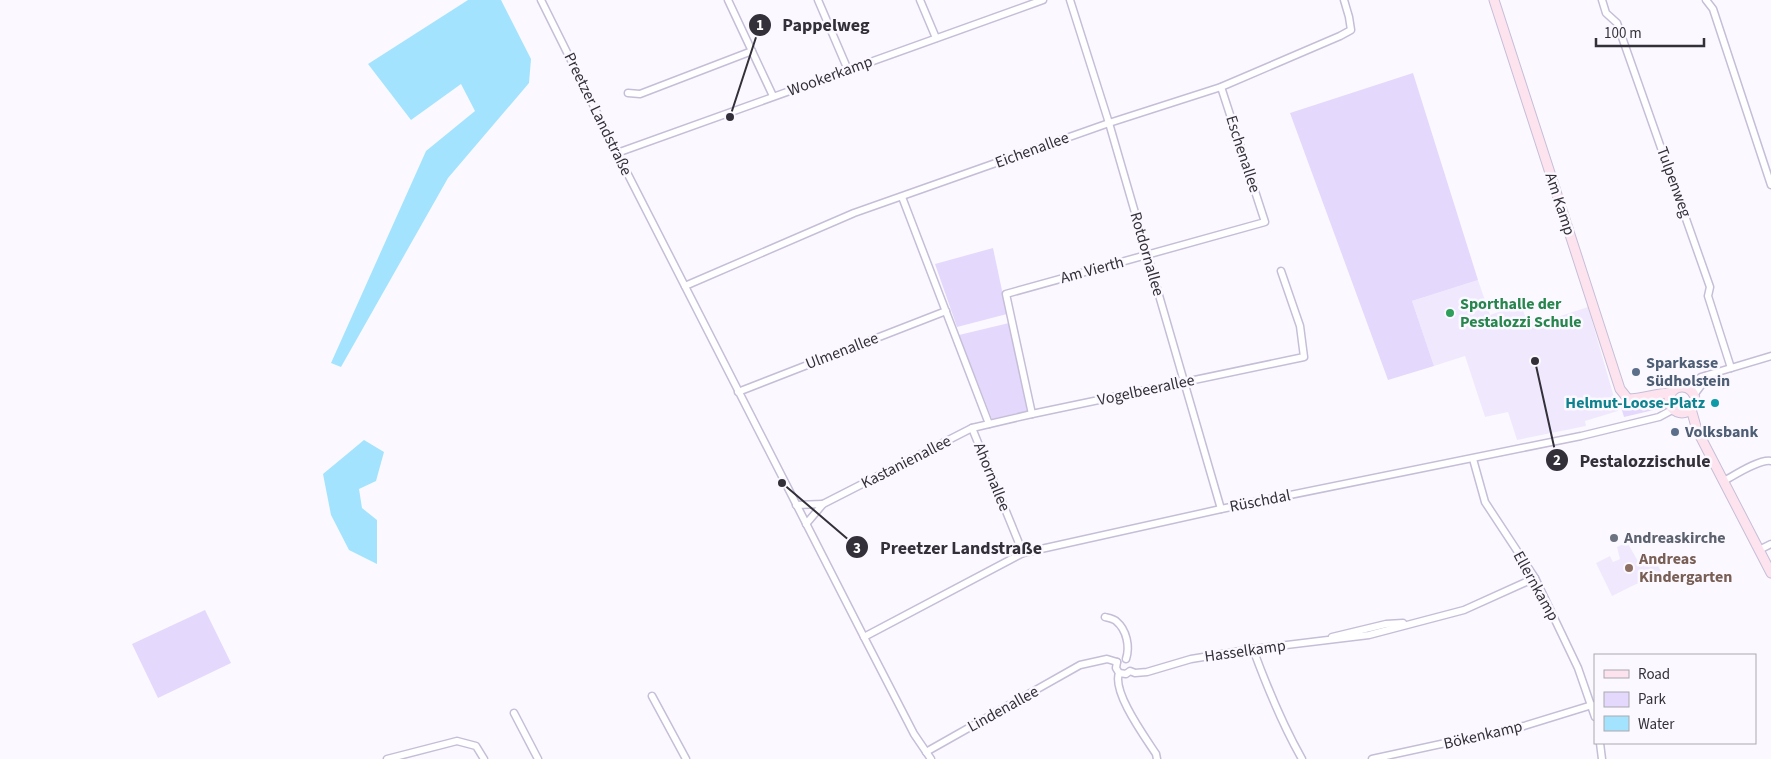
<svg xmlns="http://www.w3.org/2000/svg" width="1771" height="759" font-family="'Source Sans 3',sans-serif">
  <rect width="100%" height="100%" fill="#fbf9ff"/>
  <!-- built -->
  <g fill="#f0e9fe">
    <path d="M1478,280L1490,315L1521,304L1527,322L1542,315L1545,321L1588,307L1618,411L1585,421L1586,426L1517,440L1508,412L1485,417L1465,356L1434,366L1412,301Z"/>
    <path d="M1627,542L1639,563L1654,557L1661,572L1612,596L1596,563L1610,556L1613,562L1620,559L1617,547Z"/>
  </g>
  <!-- green -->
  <g fill="#e4d8fc">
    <path d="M1413,73L1478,280L1412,301L1434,366L1388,380L1290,113Z"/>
    <path d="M993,248L1007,314L957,327L935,264Z"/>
    <path d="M1009,323L1027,411L992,419L959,335Z"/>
    <path d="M1646,403H1657L1658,409L1624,417L1620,404L1627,407Z"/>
    <path d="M205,610L231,663L158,698L132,644Z"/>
  </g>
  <!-- water -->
  <g fill="#a4e3fd">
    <path d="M468,0H501L531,59L529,83L448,178L341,367L331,363L426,151L475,111L461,84L411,120L368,64Z"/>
    <path d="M364,440L384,452L376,481L359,489L362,508L377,520V564L349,550L331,515L323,474Z"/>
  </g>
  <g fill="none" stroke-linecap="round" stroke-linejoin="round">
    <defs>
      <g id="street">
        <path d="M541,0L617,153L864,637L914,734L931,759"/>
        <path d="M728,0L773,96"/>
        <path d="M818,0L848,70"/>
        <path d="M920,0L936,38"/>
        <path d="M1070,0L1109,123L1221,509"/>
        <path d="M1602,0L1606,13L1617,23L1710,287L1708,296L1731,368"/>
        <path d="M1706,0L1713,9L1771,185"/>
        <path d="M628,93L640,94L752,51"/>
        <path d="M617,153L1043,0"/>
        <path d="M902,197L989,424"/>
        <path d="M685,286L854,213L1109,123L1221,87L1340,36L1351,30L1349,17L1344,0"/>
        <path d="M1687,388L1701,377L1771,356"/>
        <path d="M738,392L946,311"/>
        <path d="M1694,395L1708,376"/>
        <path d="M1032,414L1006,294L1265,222L1221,87"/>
        <path d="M972,428L1023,553"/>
        <path d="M1473,459L1485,502L1535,578L1578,668L1595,717"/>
        <path d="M1724,481C1735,475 1759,459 1771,461"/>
        <path d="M796,505L823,504"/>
        <path d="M806,524L823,504L972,428L1032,414L1304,357L1300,326L1281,271"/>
        <path d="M1759,550L1771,544"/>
        <path d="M1105,617C1109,618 1114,619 1116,621C1127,630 1130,647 1126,659"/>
        <path d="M864,637L1023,553L1221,509L1581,436L1659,417L1672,410"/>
        <path d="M1332,637L1386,624L1403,623"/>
        <path d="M1253,649C1267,687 1282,724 1302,759"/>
        <path d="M1117,662L1116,668L1119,673C1112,692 1145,737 1156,754L1157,759"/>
        <path d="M1119,673L1126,674L1130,671L1135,673L1147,672L1191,659L1253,649L1369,635L1464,610L1535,578"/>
        <path d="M652,696L686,759"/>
        <path d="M514,713L538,759"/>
        <path d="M1600,743L1602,759"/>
        <path d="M926,752L1080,665L1107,659L1117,662"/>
        <path d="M387,759L457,741L476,746L484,759"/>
        <path d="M1372,759L1524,726L1592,705"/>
      </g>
      <g id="secondary">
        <path d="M1494,0L1620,389L1628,399C1643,399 1656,393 1670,393"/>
        <circle cx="1682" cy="400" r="13"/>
        <path d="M1691,409L1697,430L1771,573"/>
      </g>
    </defs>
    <!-- street casing -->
    <use href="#street" stroke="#c6bed8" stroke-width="9"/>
    <!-- secondary casing -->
    <use href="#secondary" stroke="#c6bed8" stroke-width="11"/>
    <!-- street -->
    <use href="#street" stroke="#fff" stroke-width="6"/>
    <!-- secondary -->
    <use href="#secondary" stroke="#fce3ed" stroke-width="9"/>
  </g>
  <!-- markers -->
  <circle fill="#2e9e5b" stroke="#fbf9ff" stroke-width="2" cx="1450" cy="313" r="5"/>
  <g fill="#5c6f8a" stroke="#fbf9ff" stroke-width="2">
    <circle cx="1636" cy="372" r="5"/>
    <circle cx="1675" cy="432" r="5"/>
  </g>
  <circle fill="#0f9aa8" stroke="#fbf9ff" stroke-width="2" cx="1715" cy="403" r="5"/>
  <circle fill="#6b7280" stroke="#fbf9ff" stroke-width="2" cx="1614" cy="538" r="5"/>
  <circle fill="#8d6e63" stroke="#fbf9ff" stroke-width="2" cx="1629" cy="568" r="5"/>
  <g text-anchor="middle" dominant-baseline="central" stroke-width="5" stroke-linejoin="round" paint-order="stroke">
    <!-- street labels -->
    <g font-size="16" fill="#33303a" stroke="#fbf9ff">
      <text transform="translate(830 76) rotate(-20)">Wookerkamp</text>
      <text transform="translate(598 114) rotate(64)">Preetzer Landstraße</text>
      <text transform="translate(1032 150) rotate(-20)">Eichenallee</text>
      <text transform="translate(1243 154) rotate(72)">Eschenallee</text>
      <text transform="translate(1674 182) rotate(70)">Tulpenweg</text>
      <text transform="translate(1560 204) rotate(72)">Am Kamp</text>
      <text transform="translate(1147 254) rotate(74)">Rotdornallee</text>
      <text transform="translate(1092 270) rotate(-15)">Am Vierth</text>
      <text transform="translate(842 351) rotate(-21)">Ulmenallee</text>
      <text transform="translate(1146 390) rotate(-12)">Vogelbeerallee</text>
      <text transform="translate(906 462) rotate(-27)">Kastanienallee</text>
      <text transform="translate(992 477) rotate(68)">Ahornallee</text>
      <text transform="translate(1260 501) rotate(-11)">Rüschdal</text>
      <text transform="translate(1536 586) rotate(61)">Ellernkamp</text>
      <text transform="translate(1245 651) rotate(-8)">Hasselkamp</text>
      <text transform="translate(1003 709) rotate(-29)">Lindenallee</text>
      <text transform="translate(1483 735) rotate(-13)">Bökenkamp</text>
    </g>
    <!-- leisure labels -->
    <g font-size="16" font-weight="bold" fill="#27864d" stroke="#fbf9ff" text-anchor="start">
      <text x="1460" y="304">Sporthalle der<tspan x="1460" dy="18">Pestalozzi Schule</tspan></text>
    </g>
    <!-- service labels -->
    <g font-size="16" font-weight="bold" fill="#4e5e75" stroke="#fbf9ff" text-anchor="start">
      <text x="1646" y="363">Sparkasse<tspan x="1646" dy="18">Südholstein</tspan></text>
      <text x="1685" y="432">Volksbank</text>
    </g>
    <!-- culture labels -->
    <g font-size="16" font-weight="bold" fill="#0d838f" stroke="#fbf9ff" text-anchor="end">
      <text x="1705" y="403">Helmut-Loose-Platz</text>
    </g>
    <!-- worship labels -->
    <g font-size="16" font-weight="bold" fill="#5b616d" stroke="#fbf9ff" text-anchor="start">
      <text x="1624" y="538">Andreaskirche</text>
    </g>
    <!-- education labels -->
    <g font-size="16" font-weight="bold" fill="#785e54" stroke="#fbf9ff" text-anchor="start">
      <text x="1639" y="559">Andreas<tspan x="1639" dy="18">Kindergarten</tspan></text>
    </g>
  </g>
  <!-- callouts -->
  <path fill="none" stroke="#33303a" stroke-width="2" d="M730 117L760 25M1535 361L1557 460M782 483L857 547"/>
  <g fill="#33303a" stroke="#fbf9ff" stroke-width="2">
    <circle cx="730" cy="117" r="5"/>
    <circle cx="1535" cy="361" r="5"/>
    <circle cx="782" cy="483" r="5"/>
    <circle cx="760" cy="25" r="12"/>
    <circle cx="1557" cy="460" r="12"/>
    <circle cx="857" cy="547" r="12"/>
  </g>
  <g font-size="15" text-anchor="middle" font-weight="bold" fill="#fff">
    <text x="760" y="30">1</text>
    <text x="1557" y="465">2</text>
    <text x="857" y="553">3</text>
  </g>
  <g font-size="18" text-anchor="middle" font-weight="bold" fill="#33303a" stroke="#fbf9ff" stroke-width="5" stroke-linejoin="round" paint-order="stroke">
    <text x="826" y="31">Pappelweg</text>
    <text x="1645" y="467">Pestalozzischule</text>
    <text x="961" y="554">Preetzer Landstraße</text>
  </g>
  <!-- legend -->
  <rect x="1594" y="654" width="162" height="90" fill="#fbf9ff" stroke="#aba9b0"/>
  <rect x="1604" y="670" width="25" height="8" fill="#fce3ed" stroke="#aba9b0"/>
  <text x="1638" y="679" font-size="15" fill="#33303a">Road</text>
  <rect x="1604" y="692" width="25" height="15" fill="#e4d8fc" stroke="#aba9b0"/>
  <text x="1638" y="704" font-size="15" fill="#33303a">Park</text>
  <rect x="1604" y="716" width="25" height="15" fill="#a4e3fd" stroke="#aba9b0"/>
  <text x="1638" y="729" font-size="15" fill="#33303a">Water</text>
  <!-- scale -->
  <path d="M1596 38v8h108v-8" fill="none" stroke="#33303a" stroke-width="2.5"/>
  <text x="1604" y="38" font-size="15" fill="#33303a" stroke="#fbf9ff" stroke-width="4" paint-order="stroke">100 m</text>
</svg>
